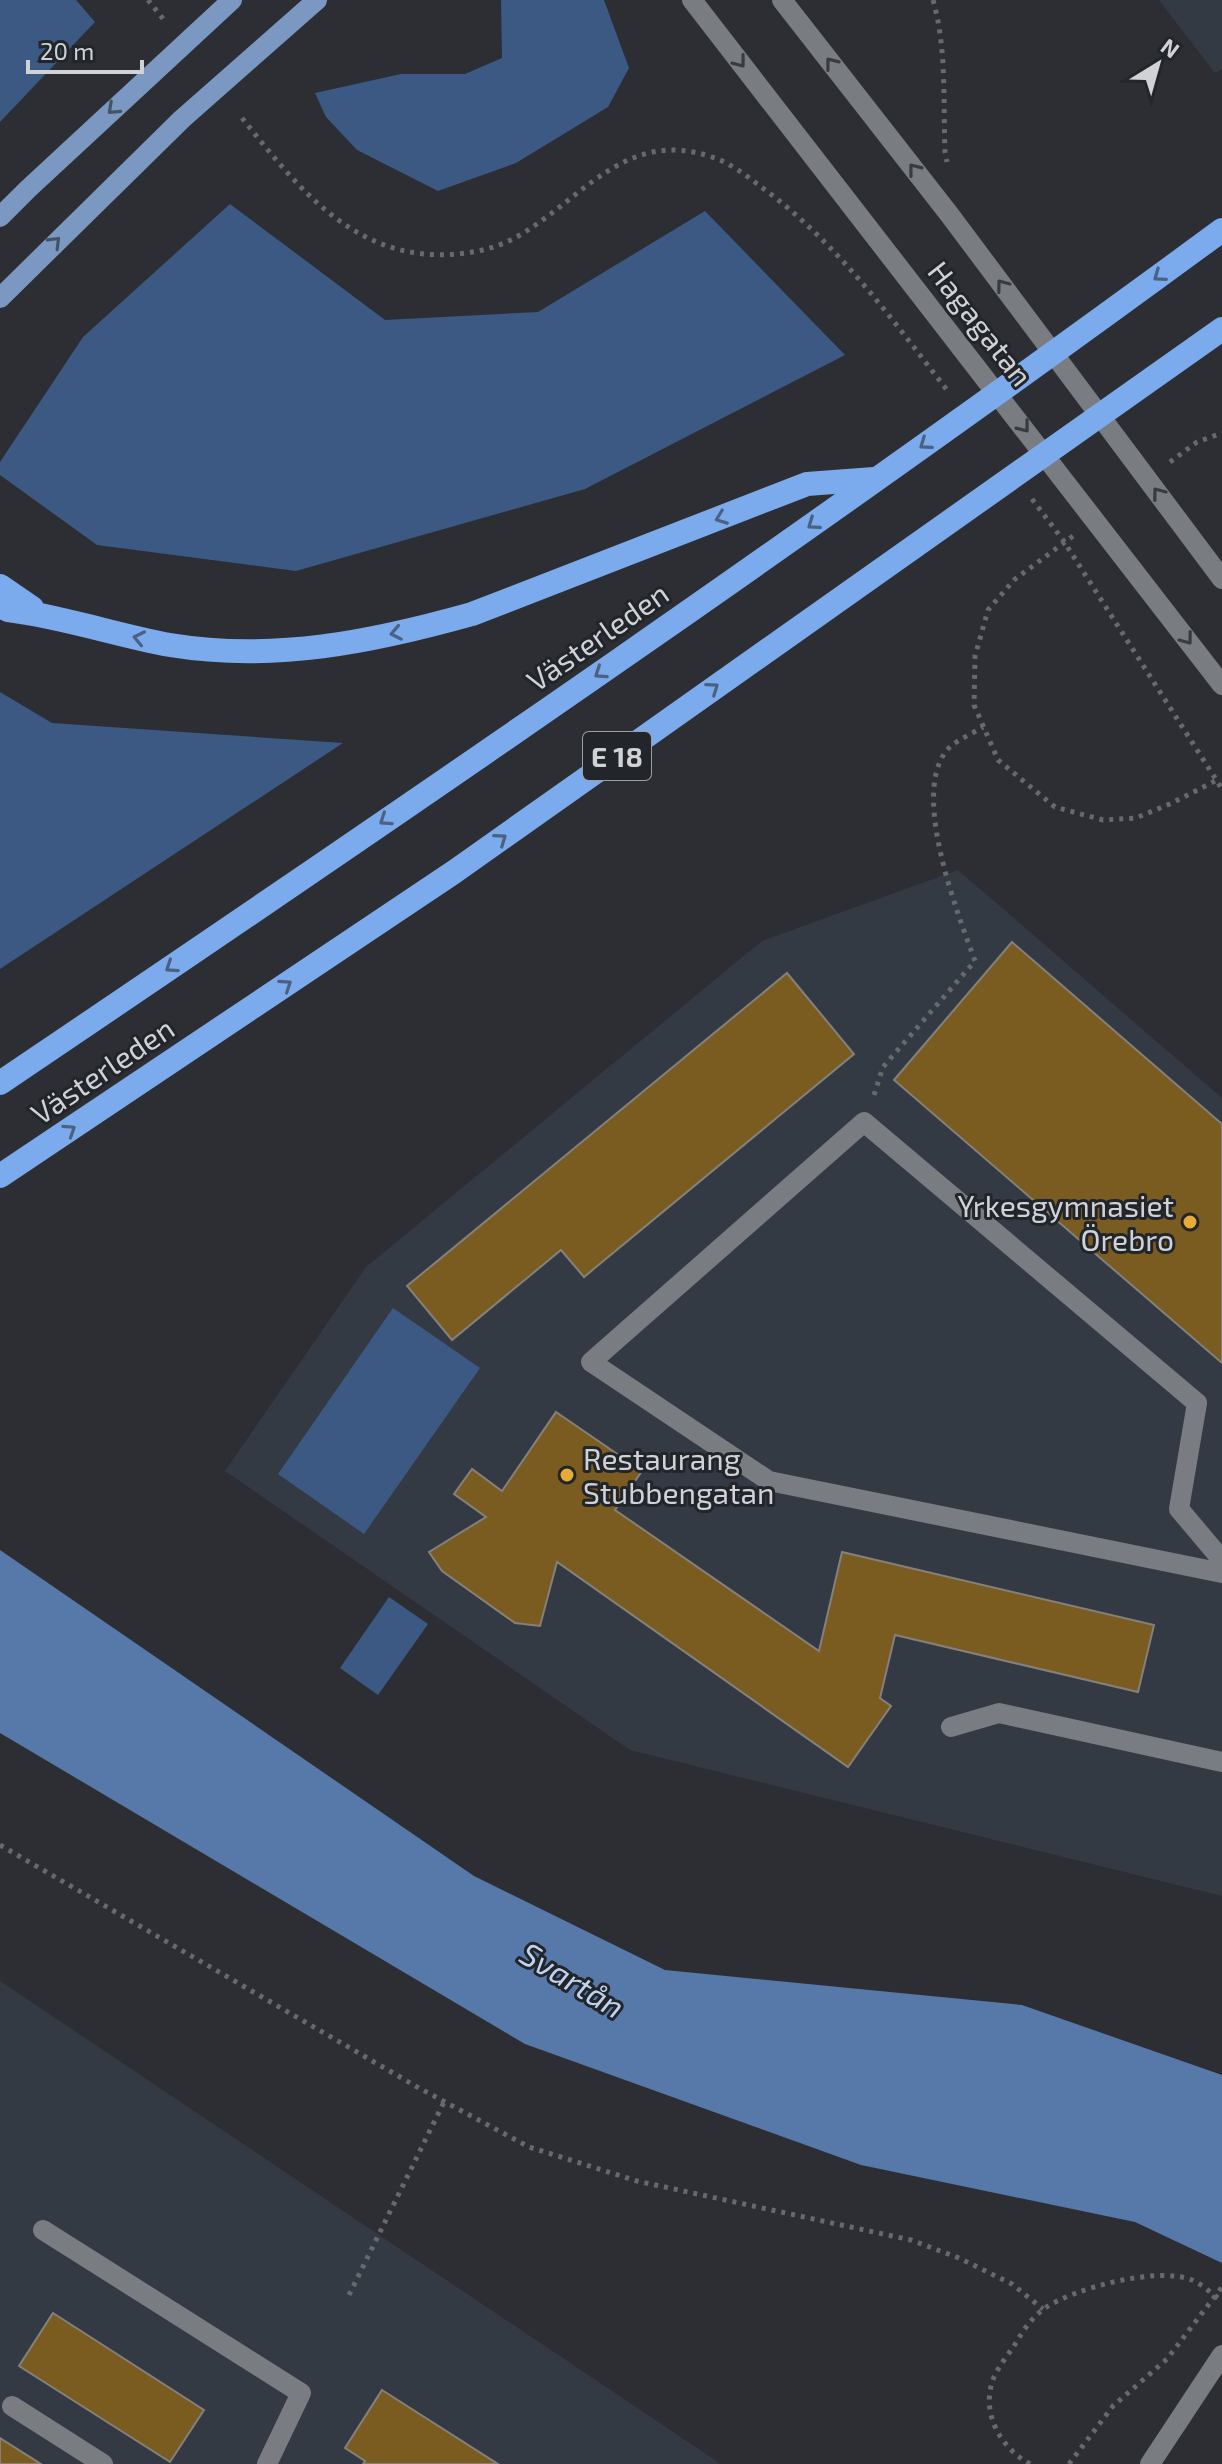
<svg xmlns="http://www.w3.org/2000/svg" width="1222" height="2464" font-family="'Exo 2',sans-serif">
  <rect width="100%" height="100%" fill="#2c2e33"/>
  <!-- built -->
  <g fill="#343a43">
    <path d="M1159,0H1222V69L1215,73Z"/>
    <path d="M958,870L1222,1098V1896L630,1750L225,1471L366,1267L762,941Z"/>
    <path d="M0,1981L715,2460L719,2464H0Z"/>
  </g>
  <!-- green -->
  <g fill="#3b5983">
    <path d="M0,0H76L95,22L0,122Z"/>
    <path d="M501,0H604L629,68L608,107L516,163L438,191L357,150L326,117L315,93L401,74H465L502,58Z"/>
    <path d="M230,204L385,320L538,312L705,211L845,355L585,489L296,571L97,545L0,475V462L83,337Z"/>
    <path d="M0,692L52,723L343,743L0,969Z"/>
    <path d="M393,1308L480,1368L364,1534L278,1474Z"/>
    <path d="M389,1597L428,1624L378,1695L340,1668Z"/>
  </g>
  <!-- water -->
  <path fill="#5679a9" d="M0,1550L474,1876L665,1970L1022,2005L1222,2075V2263L1135,2222L861,2165L525,2044L0,1733Z"/>
  <!-- building -->
  <g fill="#7b5c20" stroke="#84817c" stroke-width="2">
    <path d="M1012,942L1222,1124V1363L894,1080Z"/>
    <path d="M787,973L854,1054L584,1277L561,1250L452,1340L407,1286Z"/>
    <path d="M556,1412L642,1471L615,1510L819,1651L842,1552L1154,1625L1138,1692L895,1635L880,1698L891,1706L848,1767L557,1562L540,1626L515,1623L442,1571L429,1552L486,1517L454,1494L472,1469L502,1491Z"/>
    <path d="M53,2313L204,2410L170,2462L19,2366Z"/>
    <path d="M382,2390L498,2464H363L365,2461L345,2448Z"/>
    <path d="M0,2438L41,2464H0Z"/>
  </g>
  <g fill="none" stroke-linecap="round" stroke-linejoin="round">
    <!-- path -->
    <g stroke="#67696d" stroke-width="5" stroke-dasharray="4 6" stroke-linecap="butt">
      <path d="M148,0L164,20"/>
      <path d="M933,0C947,49 943,101 945,152L947,162"/>
      <path d="M242,118C299,189 356,263 457,254C479,252 500,247 520,235C584,197 627,128 712,157C731,163 748,177 764,189C838,244 891,318 947,390"/>
      <path d="M1170,462L1197,442L1222,433"/>
      <path d="M1032,499L1063,540L1222,789"/>
      <path d="M1073,536L1014,580L988,610L975,656L974,705L998,760L1055,807L1103,820L1136,818L1172,803L1215,781"/>
      <path d="M874,1095L883,1067L975,961C958,914 907,786 951,746C960,739 973,733 983,727"/>
      <path d="M0,1845L419,2088L529,2147L637,2181L911,2240L959,2258L1012,2284L1043,2309"/>
      <path d="M349,2295L444,2102"/>
      <path d="M1030,2464C999,2447 980,2411 994,2377C999,2366 1007,2356 1014,2346C1022,2332 1032,2317 1045,2308C1075,2288 1157,2266 1192,2280C1202,2284 1213,2295 1222,2301"/>
      <path d="M1069,2464L1113,2406L1167,2359L1222,2287"/>
    </g>
    <!-- minor -->
    <g stroke="#797c81" stroke-width="20">
      <path d="M692,0L1222,685"/>
      <path d="M782,0L949,214L1222,579"/>
      <path d="M1222,1560L1179,1509L1197,1403L864,1122L591,1362L769,1481L1222,1573"/>
      <path d="M951,1727L999,1713L1222,1762"/>
      <path d="M43,2230L301,2393L267,2464"/>
      <path d="M12,2406L103,2464"/>
      <path d="M1150,2464L1222,2355"/>
    </g>
    <!-- major -->
    <g stroke="#7a98c2" stroke-width="20">
      <path d="M0,217L28,189L232,0"/>
      <path d="M0,298L182,119L317,0"/>
    </g>
    <!-- highway -->
    <g stroke="#7baaed" stroke-width="24">
      <path d="M0,586L32,608"/>
      <path d="M0,606L8,610C65,617 115,635 170,645C274,662 372,642 472,614L807,484L874,479"/>
      <path d="M0,1083C412,805 822,524 1222,230"/>
      <path d="M0,1176L454,872L1222,329"/>
    </g>
  </g>
  <!-- one-way arrows -->
  <defs><path id="oneway-chevron" d="M-2-3.5L2.5 0L-2 3.5" fill="none" stroke-width="1.6" stroke-linecap="round" stroke-linejoin="round" transform="scale(2)"/></defs>
  <g stroke="#383b3f">
    <use href="#oneway-chevron" transform="translate(740 62) rotate(52)"/>
    <use href="#oneway-chevron" transform="translate(831 63) rotate(-128)"/>
    <use href="#oneway-chevron" transform="translate(914 169) rotate(-128)"/>
    <use href="#oneway-chevron" transform="translate(1002 285) rotate(-127)"/>
    <use href="#oneway-chevron" transform="translate(1024 427) rotate(52)"/>
    <use href="#oneway-chevron" transform="translate(1158 493) rotate(-127)"/>
    <use href="#oneway-chevron" transform="translate(1187 639) rotate(53)"/>
  </g>
  <g stroke="#455366">
    <use href="#oneway-chevron" transform="translate(113 109) rotate(137)"/>
    <use href="#oneway-chevron" transform="translate(55 242) rotate(-45)"/>
  </g>
  <g stroke="#4a6181">
    <use href="#oneway-chevron" transform="translate(1159 276) rotate(144)"/>
    <use href="#oneway-chevron" transform="translate(925 444) rotate(145)"/>
    <use href="#oneway-chevron" transform="translate(721 518) rotate(159)"/>
    <use href="#oneway-chevron" transform="translate(813 524) rotate(145)"/>
    <use href="#oneway-chevron" transform="translate(396 633) rotate(169)"/>
    <use href="#oneway-chevron" transform="translate(139 638) rotate(-168)"/>
    <use href="#oneway-chevron" transform="translate(600 673) rotate(146)"/>
    <use href="#oneway-chevron" transform="translate(713 688) rotate(-35)"/>
    <use href="#oneway-chevron" transform="translate(385 820) rotate(146)"/>
    <use href="#oneway-chevron" transform="translate(501 839) rotate(-35)"/>
    <use href="#oneway-chevron" transform="translate(171 967) rotate(146)"/>
    <use href="#oneway-chevron" transform="translate(286 985) rotate(-34)"/>
    <use href="#oneway-chevron" transform="translate(70 1130) rotate(-33)"/>
  </g>
  <!-- markers -->
  <g fill="#e7ac36" stroke="#222529" stroke-width="3">
    <circle cx="1190" cy="1222" r="8"/>
    <circle cx="567" cy="1475" r="8"/>
  </g>
  <g text-anchor="middle" dominant-baseline="central" stroke-width="6" stroke-linejoin="round" paint-order="stroke">
    <!-- shield labels -->
    <rect fill="#222529" stroke="#9c9ea1" stroke-width="2" x="583" y="732" width="68" height="48" rx="6"/>
    <g font-size="28" font-weight="bold" fill="#d0d2d5">
      <text x="617" y="756">E 18</text>
    </g>
    <!-- street labels -->
    <g font-size="30" fill="#d0d2d5" stroke="#222529">
      <text transform="translate(981 323) rotate(52)">Hagagatan</text>
      <text transform="translate(597 636) rotate(-35)">Västerleden</text>
      <text transform="translate(102 1070) rotate(-34)">Västerleden</text>
    </g>
    <!-- poi labels -->
    <g font-size="30" fill="#d0d2d5" stroke="#222529" text-anchor="end">
      <text x="1174" y="1205">Yrkesgymnasiet<tspan x="1174" dy="34">Örebro</tspan></text>
      <text x="583" y="1458" text-anchor="start">Restaurang<tspan x="583" dy="34">Stubbengatan</tspan></text>
    </g>
    <!-- water labels -->
    <g font-size="32" font-style="italic" fill="#bfd4f1" stroke="#222529">
      <text transform="translate(573 1979) rotate(31)">Svartån</text>
    </g>
  </g>
  <!-- north arrow -->
  <g transform="translate(1158 64) rotate(37)" stroke="#222529" stroke-width="6" paint-order="stroke">
  <path d="M0-6L14 30L0 20L-14 30Z" fill="#d0d2d5"/>
  <text y="-12" font-size="22" font-weight="bold" text-anchor="middle" fill="#d0d2d5">N</text>
  </g>
  <!-- scale -->
  <path d="M28 60v12h114v-12" fill="none" stroke="#d0d2d5" stroke-width="4"/>
  <text x="40" y="60" font-size="24" fill="#d0d2d5" stroke="#222529" stroke-width="6" paint-order="stroke">20 m</text>
</svg>
